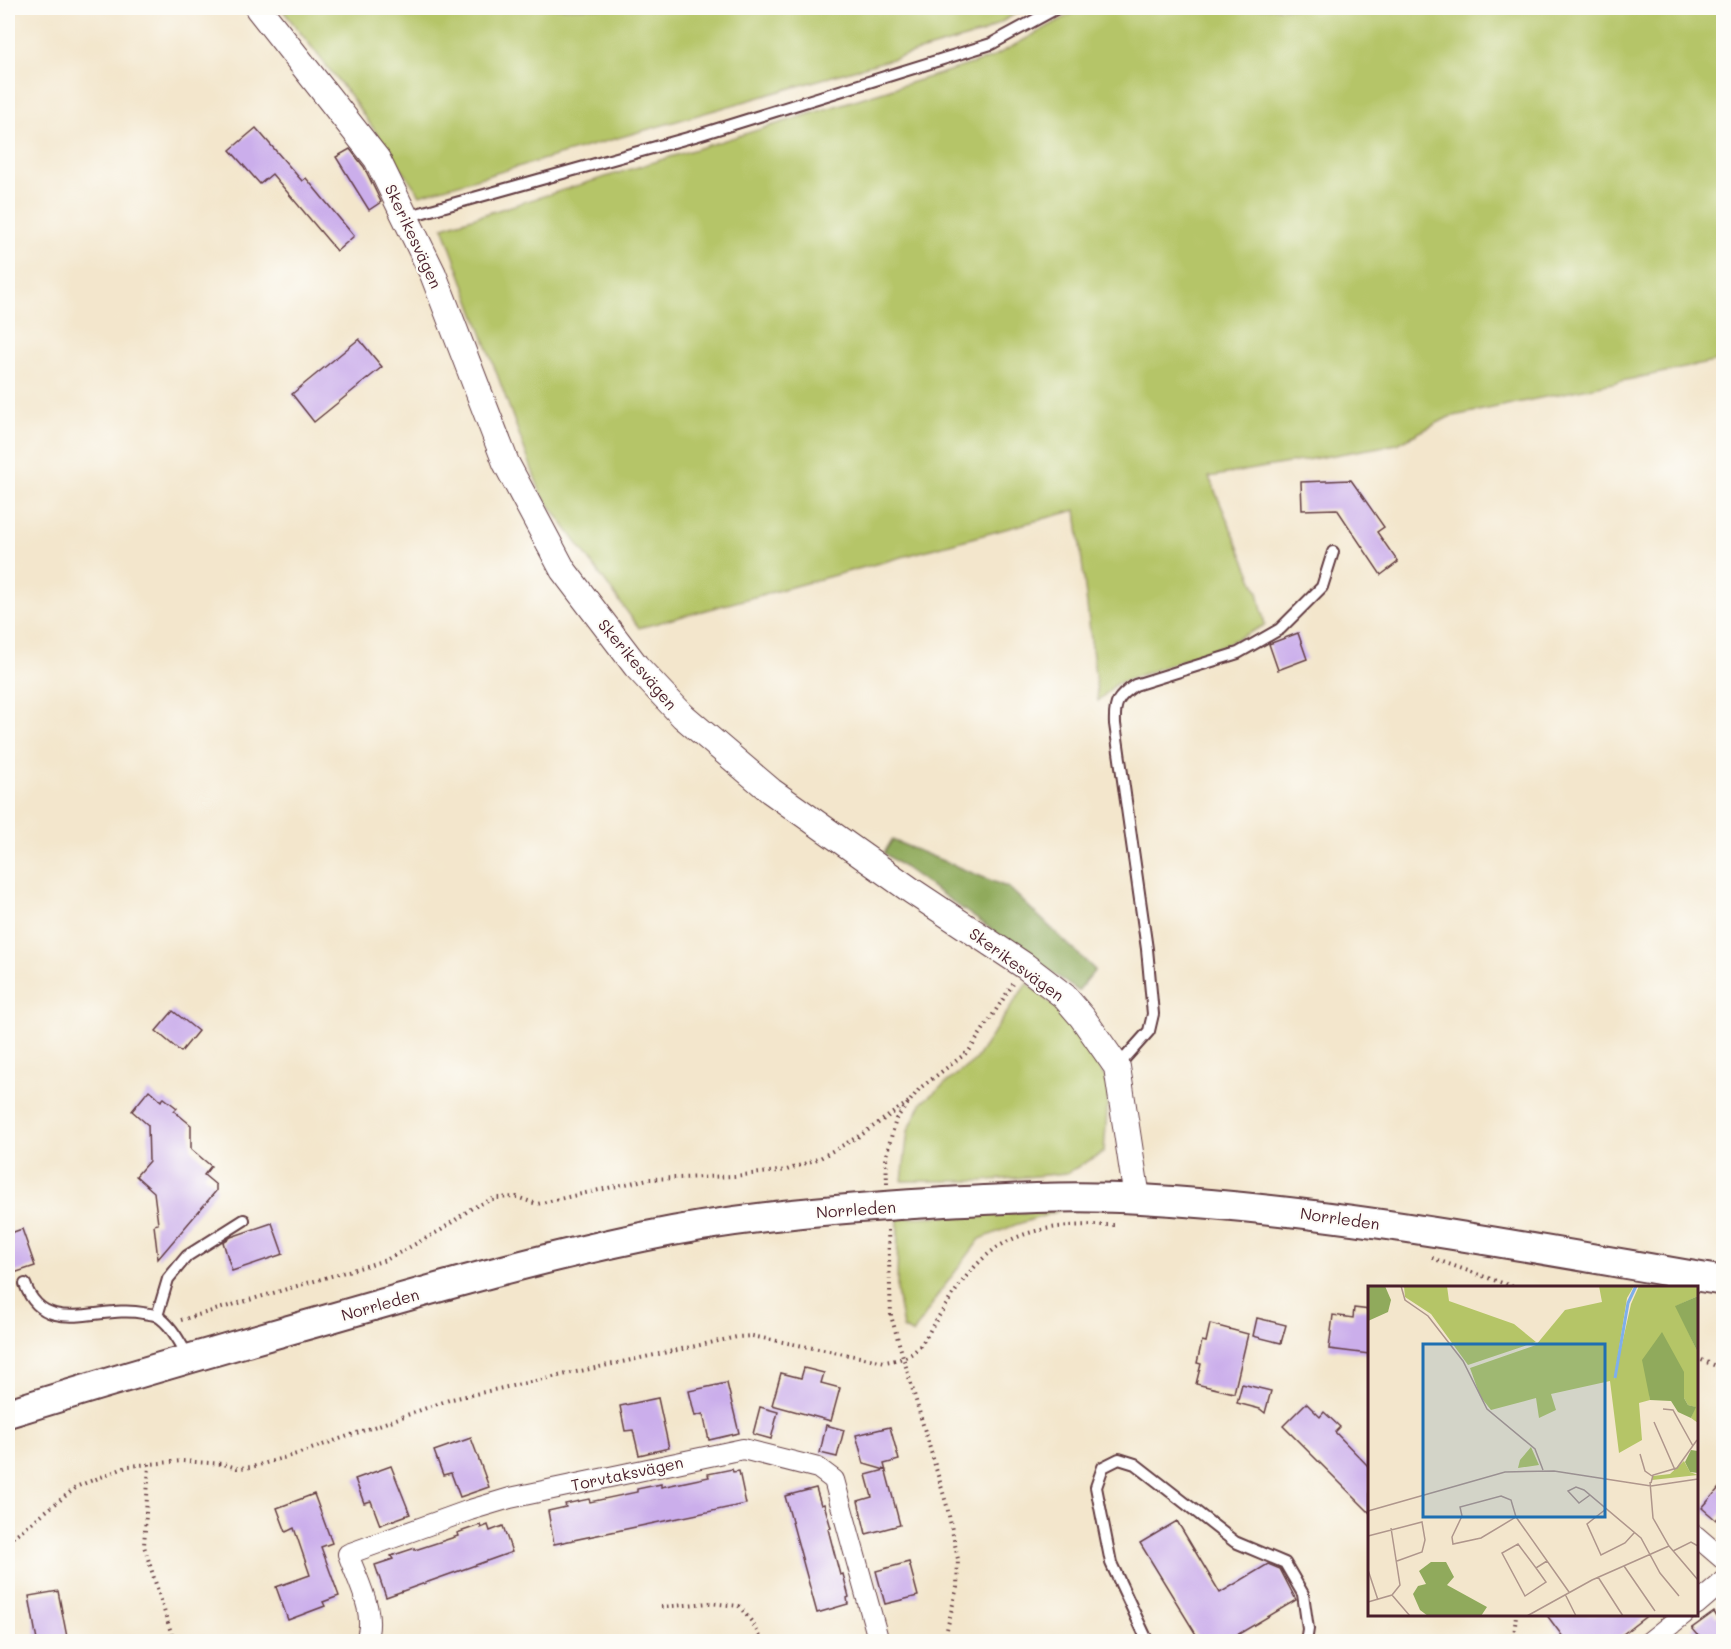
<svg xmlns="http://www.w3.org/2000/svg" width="1731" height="1649" font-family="Mali,sans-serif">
  <rect width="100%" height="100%" fill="#fdfcf7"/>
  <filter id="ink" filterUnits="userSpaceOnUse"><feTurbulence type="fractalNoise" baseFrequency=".0167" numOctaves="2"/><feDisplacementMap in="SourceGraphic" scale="12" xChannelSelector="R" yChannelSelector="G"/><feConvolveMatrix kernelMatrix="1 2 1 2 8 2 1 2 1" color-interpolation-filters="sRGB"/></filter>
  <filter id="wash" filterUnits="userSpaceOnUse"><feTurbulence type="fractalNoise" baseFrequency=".008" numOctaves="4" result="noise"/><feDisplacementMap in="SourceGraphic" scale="24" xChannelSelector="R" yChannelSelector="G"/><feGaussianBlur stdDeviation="1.35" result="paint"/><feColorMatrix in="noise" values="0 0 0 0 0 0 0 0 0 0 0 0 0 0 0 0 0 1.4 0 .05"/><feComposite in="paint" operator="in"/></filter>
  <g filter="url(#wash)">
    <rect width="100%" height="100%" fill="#f3e6cc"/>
    <!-- green -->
    <g fill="#b5c567" stroke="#807249" stroke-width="1.5">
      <path d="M281,8H1026L982,33L420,195L351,97Z"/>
      <path d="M1079,8H1723V360L1449,417L1397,444L1209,477L1258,592L1265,625L1226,644L1116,684L1098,701L1076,510L639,628L541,494L443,227L991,58L1073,13Z"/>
      <path d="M1027,983L1075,1024L1109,1085L1104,1152L1067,1173L982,1181H902L908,1131L922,1102L975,1060Z"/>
      <path d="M1059,1211L1015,1225L980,1239L940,1292L913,1334L903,1328L897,1291L898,1218Z"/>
    </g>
    <!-- forest -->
    <path fill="#90aa5c" stroke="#6d6444" stroke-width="1.5" d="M892,840L1009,888L1095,970L1078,991L884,853Z"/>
    <g id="blocks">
      <!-- building -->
      <g fill="#cbaeeb">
        <path d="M256,128L302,181L306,178L354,236L337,251L272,174L260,184L230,150Z"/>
        <path d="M350,149L364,167L381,202L369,210L336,157Z"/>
        <path d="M359,339L382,367L314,422L292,394Z"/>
        <path d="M1351,480L1384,527L1377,532L1398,562L1381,575L1337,509L1302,510L1301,482Z"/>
        <path d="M1298,633L1307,659L1278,670L1269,644Z"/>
        <path d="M173,1011L198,1031L181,1052L156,1031Z"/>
        <path d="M149,1090L161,1101L164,1098L177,1108L174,1111L191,1125V1149L211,1166L204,1175L216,1185V1191L158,1259L154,1225L158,1224L154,1192L136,1176L149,1161L148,1125L132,1111Z"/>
        <path d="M272,1223L283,1254L232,1271L223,1242L231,1237Z"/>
        <path d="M22,1229L35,1266L8,1275V1234Z"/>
        <path d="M1354,1308L1370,1310L1369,1354L1329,1349L1333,1315L1353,1318Z"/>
        <path d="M1257,1318L1286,1325L1281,1343L1253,1336Z"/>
        <path d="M1210,1324L1248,1334L1234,1393L1196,1384L1201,1364L1197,1363L1202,1341L1206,1342Z"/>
        <path d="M804,1368L824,1373L821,1383L840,1388L831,1421L772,1405L781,1373L801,1378Z"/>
        <path d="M727,1383L739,1433L709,1440L703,1414L695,1416L689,1391Z"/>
        <path d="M1242,1384L1271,1391L1265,1413L1260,1409L1237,1403Z"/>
        <path d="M658,1398L669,1448L639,1455L633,1430L625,1431L620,1406Z"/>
        <path d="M1306,1403L1320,1417L1324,1412L1340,1427L1335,1432L1370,1468V1513L1283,1426Z"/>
        <path d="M760,1407L778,1412L771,1439L753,1434Z"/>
        <path d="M826,1425L844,1430L837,1457L820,1453Z"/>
        <path d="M890,1427L899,1460L884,1464L900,1525L866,1534L858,1501L872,1497L866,1475L885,1470L864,1464L856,1435Z"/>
        <path d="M471,1438L489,1487L460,1497L451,1473L443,1475L434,1451Z"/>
        <path d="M391,1466L410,1514L380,1525L371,1501L364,1503L355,1479Z"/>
        <path d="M732,1469L733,1472L739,1471L746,1504L554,1544L548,1511L566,1507L565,1504L589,1499L590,1502L637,1492V1489L661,1484V1487L709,1477L708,1474Z"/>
        <path d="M1724,1482V1511L1716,1520L1702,1508Z"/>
        <path d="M816,1488L821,1505L824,1504L831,1528L828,1529L840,1575L843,1574L849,1597L847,1598L848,1604L817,1613L785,1496Z"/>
        <path d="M314,1494L332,1543L321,1547L339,1596L323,1602L325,1606L288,1620L276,1587L310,1575L294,1528L286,1532L277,1508Z"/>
        <path d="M1177,1521L1220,1593L1268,1564L1280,1569L1296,1600L1227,1641H1200L1140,1543Z"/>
        <path d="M480,1525L481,1528L488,1525L490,1531L503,1526L512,1552L386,1597L375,1565L393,1559L391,1556L415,1548V1550L458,1536L457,1533Z"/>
        <path d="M909,1562L918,1596L885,1604L876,1571Z"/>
        <path d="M58,1591L67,1637L37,1641L29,1596Z"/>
        <path d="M1714,1612L1717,1617L1724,1612V1641H1703L1692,1628Z"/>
        <path d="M1546,1614H1649L1614,1641H1566Z"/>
      </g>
    </g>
  </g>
  <g filter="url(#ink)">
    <use href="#blocks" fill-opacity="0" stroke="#633d43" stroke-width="1.5"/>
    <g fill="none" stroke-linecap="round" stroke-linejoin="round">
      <defs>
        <g id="service">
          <path d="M406,217L695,136L991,44L1057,8"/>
          <path d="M1117,1067L1149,1031L1153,1014L1147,949L1115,724C1114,702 1118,697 1135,685L1238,653L1280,629L1322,587L1333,552"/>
          <path d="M25,1284C44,1339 101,1304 143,1313C147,1314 153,1314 157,1316C171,1324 180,1343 188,1356"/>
          <path d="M157,1316L168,1279L187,1256L244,1220"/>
          <path d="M1148,1642L1111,1563L1096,1487L1103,1467L1119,1459L1135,1464L1235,1542L1285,1563L1303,1594L1308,1629L1306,1642"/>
        </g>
        <g id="minor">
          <path d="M1696,1536L1724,1560"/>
          <path d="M1696,1605L1724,1581"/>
          <path d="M365,1642C378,1615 357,1580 348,1554L470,1510L510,1498L743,1449L818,1468L834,1480L879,1642"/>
          <path d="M1649,1642L1684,1614"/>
        </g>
        <path id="tertiary" d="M258,8L377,159L433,274L506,463L563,570L636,666L683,716L771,791L912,891L1025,966L1064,996L1082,1017L1117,1067L1137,1198"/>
        <path id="secondary" d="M8,1413C114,1380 221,1349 328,1319C432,1289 536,1259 642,1237C737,1217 834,1209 930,1203C1000,1199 1071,1195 1141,1199C1337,1210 1530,1248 1724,1281"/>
      </defs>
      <!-- service casing -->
      <use href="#service" stroke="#633d43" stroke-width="14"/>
      <!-- minor casing -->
      <use href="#minor" stroke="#633d43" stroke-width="22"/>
      <!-- tertiary casing -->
      <use href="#tertiary" stroke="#633d43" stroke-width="28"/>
      <!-- secondary casing -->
      <use href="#secondary" stroke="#633d43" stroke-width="32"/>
      <!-- path -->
      <g stroke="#633d43" stroke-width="4" stroke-dasharray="1.5 4.5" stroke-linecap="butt">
        <path d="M887,1184L886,1156L896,1119L920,1088L969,1051L1013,984"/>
        <path d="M888,1230L891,1316L947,1506L958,1559L957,1587L944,1642"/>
        <path d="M1432,1258L1516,1288"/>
        <path d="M181,1320L386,1260L441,1230L472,1208L495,1198L517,1197L537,1204L648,1179L734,1176L787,1170L820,1158L861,1135L910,1101"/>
        <path d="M1696,1358L1724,1369"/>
        <path d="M149,1464L144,1546L174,1642"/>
        <path d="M8,1541L78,1486L129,1466L182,1461L223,1464L237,1468L252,1467L300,1453L452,1399L737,1337L752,1336L885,1362C897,1360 909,1358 918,1348C924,1342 929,1332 933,1325C953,1295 970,1264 1001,1245C1037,1224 1077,1225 1118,1225"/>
        <path d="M661,1607L709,1603L739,1606L752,1622L763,1642"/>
        <path d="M1516,1642L1514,1638L1516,1614"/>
      </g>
      <!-- service -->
      <use href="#service" stroke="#fff" stroke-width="10"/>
      <!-- minor -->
      <use href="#minor" stroke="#fff" stroke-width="20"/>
      <!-- tertiary -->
      <use href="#tertiary" stroke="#fff" stroke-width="26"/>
      <!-- secondary -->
      <use href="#secondary" stroke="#fff" stroke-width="28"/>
    </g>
  </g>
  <g text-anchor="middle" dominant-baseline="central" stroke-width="4.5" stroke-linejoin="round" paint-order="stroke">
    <!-- street labels -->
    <g font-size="16" fill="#4a1f2b" stroke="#fdfcf7">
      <text transform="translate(414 236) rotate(65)">Skerikesvägen</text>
      <text transform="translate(638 664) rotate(50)">Skerikesvägen</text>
      <text transform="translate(1017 964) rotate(36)">Skerikesvägen</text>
      <text transform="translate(856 1209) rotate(-4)">Norrleden</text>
      <text transform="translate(1340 1218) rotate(8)">Norrleden</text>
      <text transform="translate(380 1304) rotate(-16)">Norrleden</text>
      <text transform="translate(627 1473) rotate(-12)">Torvtaksvägen</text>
    </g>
  </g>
  <!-- overview -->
  <g transform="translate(1368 1286)">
    <rect width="330" height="330" fill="#f3e6cc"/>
    <path d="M36,0H79L81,15L146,38L168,56L100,79L63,28L37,11ZM231,0H266L259,12L246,94L263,18L271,0H330V10L308,20L330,67V137L323,132L327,121L320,119L316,112V86L280,91L282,114L271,117L274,154L251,167L242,95L183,108L188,124L171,132L168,112L123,124L112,110L102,82L168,59L197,24L234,16ZM163,161L171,179L150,182L152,174ZM316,175L322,186L330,189L284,194L285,190L302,188Z" fill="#b5c567"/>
    <path d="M1,0H17L23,14L20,26L0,35ZM330,10V67L307,20ZM294,46L316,86V112L320,119L328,121L323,132L310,126L303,115L282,114L274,74ZM323,164L330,165V187L322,186L317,176ZM63,276H78L86,291L79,299L119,321L113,330H60L52,324L45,308L50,300L58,298L51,285Z" fill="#90aa5c"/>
    <path fill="none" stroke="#7fafea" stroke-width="3" d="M247,92L260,17L268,0"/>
    <path fill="none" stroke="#af968c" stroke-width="1.5" d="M33,0L37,14L60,30L95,75L119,123L167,163L175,184M295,123L305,124L325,160M286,136L307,184M272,168L277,185L284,190M282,196L285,232L301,260L330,294M283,197L285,189L309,182L329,154M222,209L211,217L200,205L208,201L216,204L273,252L292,287L311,310M133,210L143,214L148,231L113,252L85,258L84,251L94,230L92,221ZM238,223L219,238L233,269L257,257L266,247M0,225L137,186L186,185L283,200L330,193M148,231L201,306M0,250L54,236L57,254L54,266L29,275M305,265L323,256L330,260M256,280L287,325M168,282L178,296L157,310L134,267L150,258L168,282L179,275M0,284L10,314M230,291L255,330M197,308L208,330M24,309L42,330M0,316L24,309L32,299L23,242M159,330L224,294L301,260"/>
    <path fill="#1f6fb2" fill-opacity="0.15" stroke="#1f6fb2" stroke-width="3" d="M55,58H237V231H55Z"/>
    <rect width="330" height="330" fill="none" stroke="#4a1f2b" stroke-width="3"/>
  </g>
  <!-- margin -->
  <rect width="1731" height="1649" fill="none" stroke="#fdfcf7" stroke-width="30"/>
</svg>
